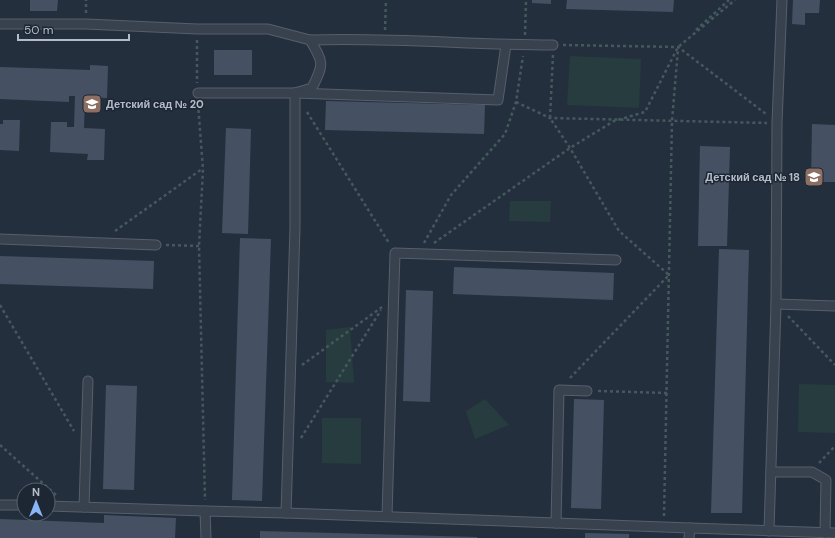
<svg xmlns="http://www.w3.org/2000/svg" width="835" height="538" font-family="'DM Sans',sans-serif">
  <rect width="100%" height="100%" fill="#242f3e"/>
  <!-- green -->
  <g fill="#263c3f">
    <path d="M570,56L641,59L639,108L567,105Z"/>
    <path d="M510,201H551L550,222L509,221Z"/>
    <path d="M350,327L354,383L326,382V330Z"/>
    <path d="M799,384L835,385V433L798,432Z"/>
    <path d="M485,399L509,425L475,439L466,411Z"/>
    <path d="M322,418H361V464L322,463Z"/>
  </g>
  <!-- building -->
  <g fill="#455162">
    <path d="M30,0H58L57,11H30Z"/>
    <path d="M532,0H551V4L532,3Z"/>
    <path d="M567,0H674L673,12L566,9Z"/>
    <path d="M793,0H820L819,13H805V25L792,24Z"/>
    <rect x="214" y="50" width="38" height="25"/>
    <path d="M90,65L108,66L107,98L85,97L84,128L105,129L104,160H87L88,154L50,152L51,122H67V127H74L75,96H69V102L0,99V67L90,70Z"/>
    <path d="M326,101L485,105L484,134L325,130Z"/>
    <path d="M3,120H20L19,151L0,150V124H3Z"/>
    <path d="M812,124L835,125V182H811Z"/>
    <path d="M226,128L251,129L248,234L222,233Z"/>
    <path d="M700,146L730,147L727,246H698Z"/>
    <path d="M240,238L271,239L262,501L232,500Z"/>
    <path d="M719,249L749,250L742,513H711Z"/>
    <path d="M0,256L154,261L153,289L0,284Z"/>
    <path d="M454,267L614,273L613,300L453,294Z"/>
    <path d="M406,290L433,291L430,402L403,401Z"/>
    <path d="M106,385L137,386L134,490L103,489Z"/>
    <path d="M574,399L604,400L601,509L571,508Z"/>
    <path d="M104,515L176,518L175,538H0V519L104,523Z"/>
    <path d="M260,531L477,537V538H260Z"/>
    <path d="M585,533L629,534V538H585Z"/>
  </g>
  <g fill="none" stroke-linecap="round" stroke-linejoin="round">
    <defs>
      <g id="service">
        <path d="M0,24H86L197,29H268L310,40C324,63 324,64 312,88L295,93"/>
        <path d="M310,40C391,37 472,45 553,45"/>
        <path d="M198,93H295L498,100L506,45"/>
        <path d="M0,239L156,245"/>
        <path d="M776,304L777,123L782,0"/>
        <path d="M771,472H812L826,480L825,533"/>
        <path d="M0,505H24"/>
        <path d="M48,506L205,511"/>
        <path d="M84,507L88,381"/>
        <path d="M286,513L690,528L689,538"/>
        <path d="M387,516L395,253L616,260"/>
        <path d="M556,523L559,390L587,391"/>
        <path d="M690,528L835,533"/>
        <path d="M769,531L776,304L835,306"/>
        <path d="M206,538L205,511L286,513L295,228V93"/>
      </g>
    </defs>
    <!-- service casing -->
    <use href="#service" stroke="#565f6c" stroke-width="11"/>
    <!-- path -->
    <g stroke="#44595c" stroke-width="2.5" stroke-dasharray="3 3" stroke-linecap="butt">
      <path d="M86,13V0"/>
      <path d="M385,30L386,0"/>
      <path d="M696,30L729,0"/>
      <path d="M525,35L526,0"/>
      <path d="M197,40V83"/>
      <path d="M563,45L678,47L766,114"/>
      <path d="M553,55L550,118L570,148L619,231L669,275L569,379"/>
      <path d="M516,102L550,118L767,123"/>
      <path d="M198,104L203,169L199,246L205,500"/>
      <path d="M307,112L389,243"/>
      <path d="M115,231L202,169"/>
      <path d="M424,243L451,195L505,134L516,102L523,56"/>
      <path d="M434,243L570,148L614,121L645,112L678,47L735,0"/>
      <path d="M166,245L199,246"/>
      <path d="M0,305L74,431"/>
      <path d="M788,316L835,365"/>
      <path d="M302,365L382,307"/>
      <path d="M598,391L667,393"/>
      <path d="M301,438L381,310"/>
      <path d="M0,445L56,495"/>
      <path d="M819,463L835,446"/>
      <path d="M664,516L672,121L678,49"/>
    </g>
    <!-- service -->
    <use href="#service" stroke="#38414e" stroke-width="9"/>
  </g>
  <!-- icons -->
  <defs>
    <symbol id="school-square" viewBox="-11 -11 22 22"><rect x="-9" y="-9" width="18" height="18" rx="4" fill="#8d6e63" stroke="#1d2633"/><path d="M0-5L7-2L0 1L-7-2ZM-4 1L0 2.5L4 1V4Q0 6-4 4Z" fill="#fff"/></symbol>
  </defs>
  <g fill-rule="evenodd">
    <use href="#school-square" x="81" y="93" width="22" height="22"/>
    <use href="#school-square" x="803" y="166" width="22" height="22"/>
  </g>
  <g text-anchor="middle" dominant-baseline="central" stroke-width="3" stroke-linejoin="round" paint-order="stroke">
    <!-- poi labels -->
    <g font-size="11" font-weight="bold" fill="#b4bcc9" stroke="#1d2633" text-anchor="start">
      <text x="106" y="104">Детский сад № 20</text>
      <text x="800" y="177" text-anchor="end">Детский сад № 18</text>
    </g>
  </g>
  <!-- north arrow -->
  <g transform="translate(36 502)"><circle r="19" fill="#1d2633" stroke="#59626f"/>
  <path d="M0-3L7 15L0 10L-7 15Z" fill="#8ab4f8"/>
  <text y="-6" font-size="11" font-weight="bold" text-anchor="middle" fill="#b4bcc9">N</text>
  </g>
  <!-- scale -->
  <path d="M18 34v6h111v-6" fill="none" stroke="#b4bcc9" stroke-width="2"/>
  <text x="24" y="34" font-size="12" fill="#b4bcc9" stroke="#1d2633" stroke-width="3" paint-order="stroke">50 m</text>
</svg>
